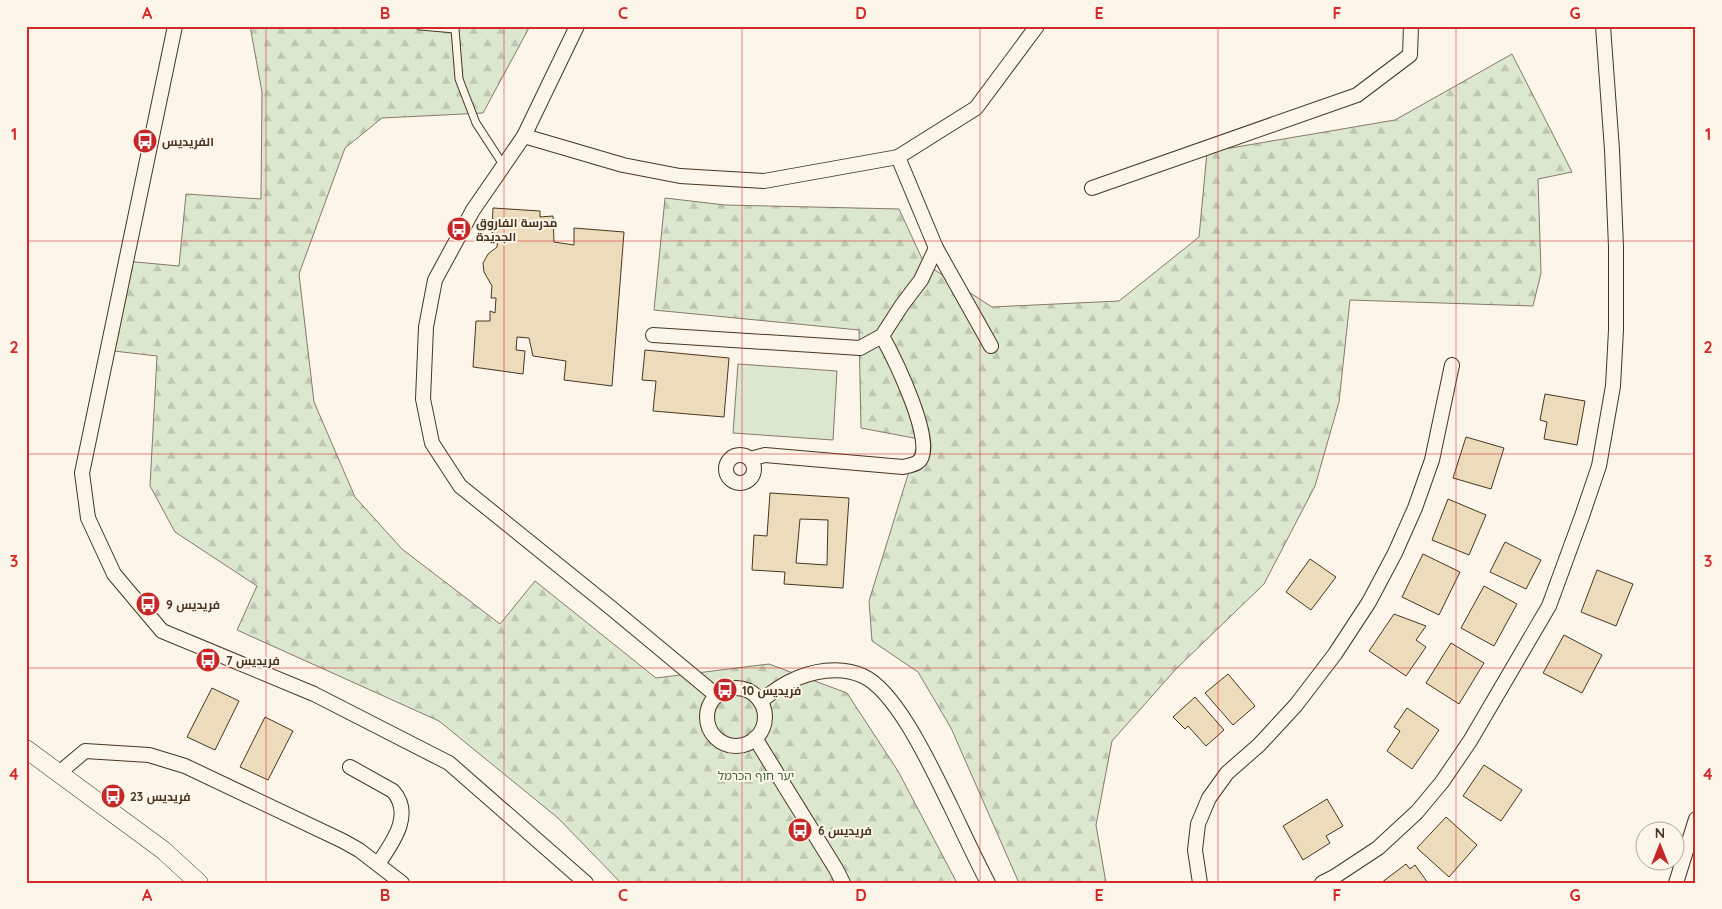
<svg xmlns="http://www.w3.org/2000/svg" width="1722" height="909" font-family="Quicksand,Cairo,'Noto Sans Hebrew',sans-serif">
  <defs>
    <pattern id="forest-firs" width="22" height="20" patternUnits="userSpaceOnUse" patternTransform="scale(1.25)"><rect width="22" height="20" fill="#dce7d0"/><path d="M5 1l3.5 6h-7zM16 11l3.5 6h-7z" fill="#bec7b2"/></pattern>
  </defs>
  <rect width="100%" height="100%" fill="#fbf6e9"/>
  <!-- forest -->
  <g fill="url(#forest-firs)" stroke="#887966">
    <path d="M250,26H530L483,113L382,118L345,148L299,274L314,402L355,497L402,549L500,624L535,581L656,678L769,664L847,693L898,771L957,883H621L558,818L439,721L237,630L257,586L175,532L150,486L157,356L105,350L125,261L179,266L186,194L261,199L262,92Z"/>
    <path d="M1512,54L1572,172L1538,179L1541,273L1533,306L1350,300L1339,402L1315,486L1264,584L1176,669L1112,741L1096,825L1106,883H1019L951,728L918,672L872,641L869,601L919,439L861,428L859,330L654,310L665,198L725,205L899,209L924,263L992,307L1119,301L1199,237L1207,152L1395,120Z"/>
  </g>
  <!-- pitch -->
  <path fill="#dce7d0" stroke="#887966" d="M738,364L837,371L833,440L733,433Z"/>
  <!-- building -->
  <g fill="#ecdcbc" stroke="#4a3520" fill-rule="evenodd">
    <path d="M493,208L540,211V217L553,216L554,242L574,245V228L624,232L612,386L564,380L566,361L533,356L529,338L517,337L516,350L525,351L523,374L473,367L476,321H490V311L495,313L496,298H491L492,286L484,272L483,263L488,254L497,247L498,234L492,233Z"/>
    <path d="M645,350L729,358L724,417L653,411L656,381L642,380Z"/>
    <path d="M1545,394L1585,401L1577,445L1544,439L1547,422L1540,420Z"/>
    <path d="M1466,437L1504,448L1491,489L1453,478Z"/>
    <path d="M770,493L849,498L843,588L784,584L785,572L752,570L754,535L767,536ZM800,519L828,520L827,565L796,563Z"/>
    <path d="M1448,499L1486,515L1469,555L1432,540Z"/>
    <path d="M1505,542L1541,560L1526,589L1490,572Z"/>
    <path d="M1423,554L1460,572L1439,615L1402,597Z"/>
    <path d="M1310,559L1336,577L1311,610L1286,592Z"/>
    <path d="M1597,570L1633,584L1616,626L1581,612Z"/>
    <path d="M1484,586L1517,604L1494,646L1461,628Z"/>
    <path d="M1394,614L1426,626L1416,640L1426,647L1406,676L1369,651Z"/>
    <path d="M1564,635L1602,655L1582,693L1543,673Z"/>
    <path d="M1451,643L1484,663L1459,704L1426,683Z"/>
    <path d="M1228,674L1255,706L1233,725L1205,693Z"/>
    <path d="M212,688L239,701L215,750L187,737Z"/>
    <path d="M1195,697L1224,730L1206,746L1188,726L1185,729L1173,717Z"/>
    <path d="M1407,708L1439,730L1412,769L1387,751L1400,731L1394,727Z"/>
    <path d="M265,717L293,731L268,780L240,767Z"/>
    <path d="M1484,765L1522,790L1501,821L1463,796Z"/>
    <path d="M1327,799L1343,826L1326,836L1330,843L1303,860L1283,826Z"/>
    <path d="M1446,817L1477,845L1449,877L1417,848Z"/>
    <path d="M1406,864L1410,869L1415,865L1428,883H1381Z"/>
  </g>
  <g fill="none" stroke-linecap="round" stroke-linejoin="round">
    <defs>
      <path id="service" d="M420,26L455,29L459,79L476,123L504,166"/>
      <g id="minor">
        <path d="M175,26L82,473L88,518L114,574L162,631L314,694L449,763L586,883"/>
        <path d="M577,26L524,136L473,210L435,280L426,327L423,399L432,443L460,486L610,607L716,695"/>
        <path d="M524,136L623,165L680,176L764,181L898,157L976,108L1037,26"/>
        <path d="M898,157L936,248L991,346"/>
        <path d="M1092,188L1357,95L1410,55L1411,26"/>
        <path d="M653,335L860,348L882,336L902,305L921,280L936,248"/>
        <circle cx="740" cy="469" r="14"/>
        <path d="M750,459L765,455L903,467C907,466 914,465 918,462C939,447 892,354 882,336"/>
        <circle cx="736" cy="717" r="29"/>
        <path d="M760,701C769,695 779,687 789,682C810,671 840,665 863,676C898,692 934,773 951,807C963,832 975,858 988,883"/>
        <path d="M755,738L836,869L843,883"/>
        <path d="M350,767L393,791C414,815 392,843 378,864"/>
        <path d="M59,773L85,751L149,755L185,766L343,841L359,850L402,883"/>
        <path d="M1200,883L1195,850L1198,824L1209,798L1227,773L1259,745L1296,705L1335,654L1369,602L1395,553L1415,508L1432,460L1452,365"/>
        <path d="M1322,883L1334,877L1378,848L1417,812L1442,782L1470,741L1549,606L1582,516L1599,466L1613,386L1616,330V247L1612,150L1603,26"/>
        <path d="M1676,883L1696,819"/>
      </g>
      <path id="tertiary" d="M26,749L163,850L199,883"/>
    </defs>
    <!-- service casing -->
    <use href="#service" stroke="#4a3520" stroke-width="9"/>
    <!-- minor casing -->
    <use href="#minor" stroke="#4a3520" stroke-width="16"/>
    <!-- tertiary casing -->
    <use href="#tertiary" stroke="#4a3520" stroke-width="19"/>
    <!-- service -->
    <use href="#service" stroke="#fbf6e9" stroke-width="7"/>
    <!-- minor -->
    <use href="#minor" stroke="#fbf6e9" stroke-width="14"/>
    <!-- tertiary -->
    <use href="#tertiary" stroke="#fbf6e9" stroke-width="18"/>
  </g>
  <!-- grid -->
  <path fill="none" stroke="#d62828" stroke-width="1" stroke-opacity="0.55" d="M266,26V883M504,26V883M742,26V883M980,26V883M1218,26V883M1456,26V883M26,241H1696M26,454H1696M26,668H1696"/>
  <!-- icons -->
  <defs>
    <symbol id="bus-disc" viewBox="-11 -11 22 22"><circle r="9.5" fill="#c62828" stroke="#fbf6e9"/><path d="M-5-6H5V4H4V6H2V4H-2V6H-4V4H-5ZM-3.5-4V0h7V-4ZM-3.5 1.2v1.5H-2V1.2ZM2 1.2v1.5H3.5V1.2Z" fill="#fff"/></symbol>
  </defs>
  <g fill-rule="evenodd">
    <use href="#bus-disc" x="131" y="127" width="28" height="28"/>
    <use href="#bus-disc" x="445" y="215" width="28" height="28"/>
    <use href="#bus-disc" x="134" y="590" width="28" height="28"/>
    <use href="#bus-disc" x="194" y="646" width="28" height="28"/>
    <use href="#bus-disc" x="711" y="676" width="28" height="28"/>
    <use href="#bus-disc" x="99" y="782" width="28" height="28"/>
    <use href="#bus-disc" x="786" y="816" width="28" height="28"/>
  </g>
  <g text-anchor="middle" dominant-baseline="central" stroke-width="4" stroke-linejoin="round" paint-order="stroke">
    <!-- poi labels -->
    <g font-size="12" font-weight="bold" fill="#4a3520" stroke="#fbf6e9" text-anchor="start">
      <text x="162" y="141">الفريديس</text>
      <text x="476" y="222">مدرسة الفاروق<tspan x="476" dy="14">الجديدة</tspan></text>
      <text x="166" y="604">فريديس 9</text>
      <text x="226" y="660">فريديس 7</text>
      <text x="742" y="690">فريديس 10</text>
      <text x="130" y="796">فريديس 23</text>
      <text x="818" y="830">فريديس 6</text>
    </g>
    <!-- park labels -->
    <g font-size="12" fill="#436837" stroke="#fbf6e9">
      <text x="756" y="775">יער חוף הכרמל</text>
    </g>
  </g>
  <!-- border -->
  <rect width="1722" height="909" fill="none" stroke="#fbf6e9" stroke-width="55"/>
  <!-- north arrow -->
  <g transform="translate(1660 846)"><circle r="24" fill="#fbf6e9" stroke="#b4a999"/>
  <path d="M0-4L9 19L0 12L-9 19Z" fill="#c62828"/>
  <text y="-8" font-size="14" font-weight="bold" text-anchor="middle" fill="#4a3520">N</text>
  </g>
  <rect x="28" y="28" width="1666" height="854" fill="none" stroke="#d62828" stroke-width="2"/>
  <g font-size="16" text-anchor="middle" font-weight="bold" fill="#d62828">
    <text x="147" y="19">A</text>
    <text x="385" y="19">B</text>
    <text x="623" y="19">C</text>
    <text x="861" y="19">D</text>
    <text x="1099" y="19">E</text>
    <text x="1337" y="19">F</text>
    <text x="1575" y="19">G</text>
    <text x="14" y="140">1</text>
    <text x="1708" y="140">1</text>
    <text x="14" y="353">2</text>
    <text x="1708" y="353">2</text>
    <text x="14" y="567">3</text>
    <text x="1708" y="567">3</text>
    <text x="14" y="780">4</text>
    <text x="1708" y="780">4</text>
    <text x="147" y="901">A</text>
    <text x="385" y="901">B</text>
    <text x="623" y="901">C</text>
    <text x="861" y="901">D</text>
    <text x="1099" y="901">E</text>
    <text x="1337" y="901">F</text>
    <text x="1575" y="901">G</text>
  </g>
</svg>
